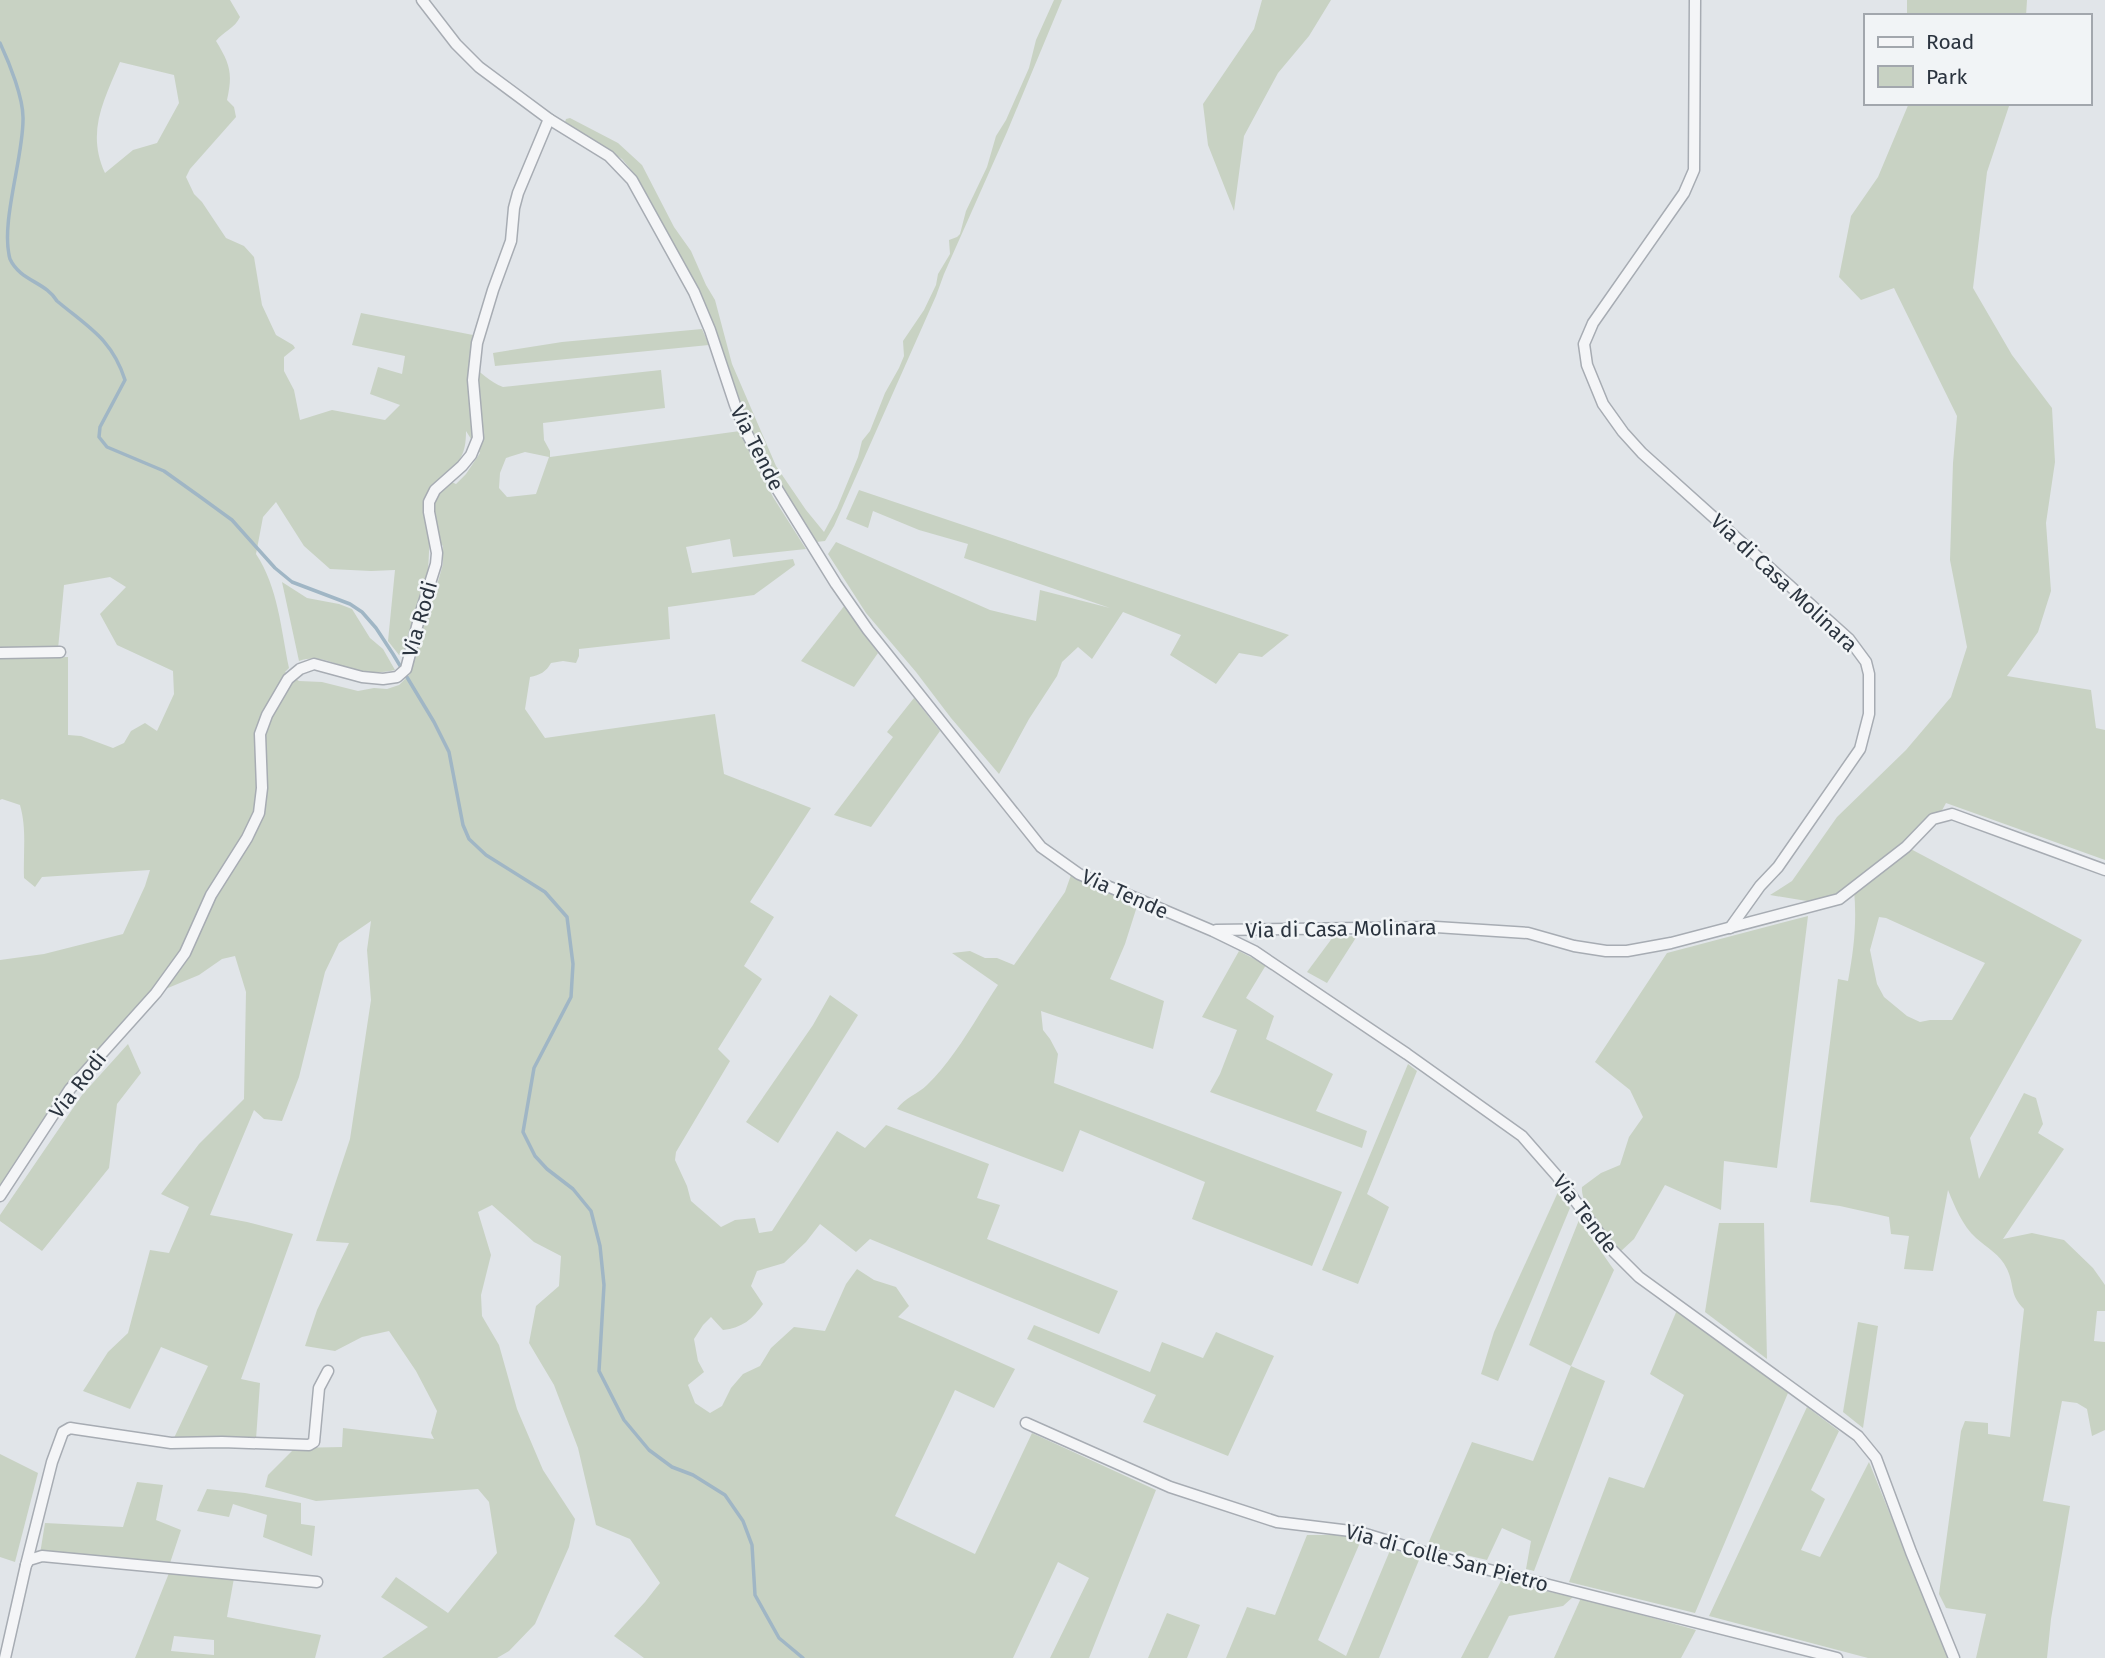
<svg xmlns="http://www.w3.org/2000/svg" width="2105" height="1658" font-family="'Fira Sans',sans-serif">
  <rect width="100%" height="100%" fill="#e1e5e9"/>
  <!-- green -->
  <g fill="#c8d2c3" fill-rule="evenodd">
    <path d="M0,0H230L240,17C235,28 223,32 216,41C230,64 233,73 227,100L234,107L236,117L190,169L186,177L194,194L202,202L226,238L244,246L254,257L262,305L276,335L293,345L295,348L284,357V371L294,390L300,420L332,410L385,420L400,405L370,394L378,367L402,374L405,356L352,345L361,313L473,335L469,364C481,372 490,382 503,387L661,370L665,408L543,423L544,440L550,451V457L740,431L773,497L806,549L733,557L730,539L686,547L692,573L793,559L795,565L754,595L668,607L670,639L579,649V656L576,663L563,661L551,663C546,672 540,675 530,677L525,709L545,738L715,714L724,774L811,808L750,902L774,917L744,966L762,979L718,1049L730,1061L676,1152L675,1160L687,1186L691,1201L721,1227L735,1220L755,1218L759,1233L772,1231L837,1131L865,1148L886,1125L989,1164L977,1198L1000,1205L987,1239L1118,1291L1099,1334L870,1239L856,1252L820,1224L806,1242L784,1263L757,1271L751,1286L763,1304C753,1319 742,1328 723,1330L711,1317L703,1325L694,1339L698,1361L704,1372L688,1385L695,1403L710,1413L722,1406L731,1388L743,1374L760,1366L771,1348L794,1327L825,1331L846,1284L857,1269L874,1280L896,1287L909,1306L898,1317L1015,1369L994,1408L955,1390L895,1516L975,1554L1032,1433L1156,1490L1089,1658H1050L1089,1578L1058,1562L1013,1658H644L614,1636L645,1602L660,1583L630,1539L596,1525L578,1448L554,1385L529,1343L536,1306L559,1286L561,1256L534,1242L492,1205L478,1212L491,1255L481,1295L482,1316L499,1345L517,1409L543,1470L575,1519L569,1547L535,1624L509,1651L497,1658H382L428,1627L381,1597L396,1577L448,1613L497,1553L489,1502L478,1489L316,1501L265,1487L268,1475L295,1448L342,1447L343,1428L434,1439L431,1433L437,1411L416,1371L389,1331L362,1337L335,1351L305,1346L317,1310L349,1243L316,1241L350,1139L371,1000L367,950L371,921L339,943L325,972L299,1077L282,1121L264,1119L254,1110L210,1215L247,1222L293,1234L241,1379L260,1383L256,1439L174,1438L208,1366L161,1347L130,1409L83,1391L108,1352L128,1333L150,1250L169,1253L189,1207L161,1194L199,1144L244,1099L246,992L235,956L222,959L199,975L156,993L92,1064L0,1196V960L44,954L123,934L145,886L150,870L42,877L35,887L24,878C23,852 27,830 20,805L2,799L0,800V659L68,657V735L81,736L113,748L124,743L131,731L145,723L157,731L174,694L173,671L117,645L100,614L126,587L110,577L64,585L58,649L0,647ZM120,62L174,75L179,103L157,143L133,150L105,173C86,132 104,100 120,62ZM466,431L480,453L466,474L456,484L442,478C460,462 466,455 466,431ZM525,452L549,457L536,494L507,497L499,488L500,473L506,458ZM276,502L304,546L330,569L371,571L395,570L388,641L399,655L405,656L413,618L428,572L430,532L443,546V564L433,599L426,612L410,674L399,685L387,689L374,688L358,691L322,682L299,681L285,672L289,668C281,629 278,587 256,554L263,517Z"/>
    <path d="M1054,0H1062L1007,132L944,274L936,296L834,526L825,541L816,542L771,470L750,428L735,393L702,299L637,177L622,159L565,122L566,119L570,118L618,143L642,165L674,227L691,251L706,285L715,300L732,364L776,466L806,510L824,532L837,508L858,457L862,441L870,431L885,393L899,368L904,356L903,341L924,310L936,285L938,274L950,254L949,240L957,237L960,234L966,211L987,167L996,136L1006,120L1029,68L1036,40Z"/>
    <path d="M1262,0H1331L1309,36L1278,73L1244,136L1234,211L1208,145L1203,104L1254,29Z"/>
    <path d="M1907,0H2027L2026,16H1907Z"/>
    <path d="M1909,103H2010L1987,172L1973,288L2012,355L2052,408L2055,462L2046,523L2051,591L2038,632L2007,676L2091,690L2096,728L2105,730V860L1946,803L1940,814L1907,847L2082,940L1970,1138L1979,1179L2024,1093L2036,1098L2043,1124L2038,1133L2064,1149L2003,1239L2032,1233L2064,1240L2093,1268L2105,1285V1311H2097L2094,1341L2105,1342V1430L2092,1436L2087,1409L2077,1403L2062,1401L2043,1501L2070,1506L2051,1619L2047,1658H1976L1986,1614L1946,1608L1939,1594L1961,1431L1965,1421L1988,1423V1434L2010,1437L2024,1309C2009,1294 2015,1286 2007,1269C2000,1254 1987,1248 1976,1238C1962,1225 1955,1207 1948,1190L1933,1271L1904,1269L1909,1236L1891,1234L1889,1217L1840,1206L1810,1202L1838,979L1848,981C1854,950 1857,921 1854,890L1819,903L1770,895L1792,881L1837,817L1906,750L1951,697L1967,647L1950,560L1953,463L1957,416L1894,288L1861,300L1839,277L1851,216L1878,177ZM1879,917L1886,918L1985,963L1952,1020H1930L1920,1022L1907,1016L1884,997L1877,984L1870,950Z"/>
    <path d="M702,329L709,345L495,366L493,353L562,342Z"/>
    <path d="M859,490L1289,635L1262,657L1239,653L1216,684L1170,655L1181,635L1123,612L1092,659L1078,647L1062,662L1057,676L1029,719L999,774L951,718L916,672L866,613L828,554L836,542L990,610L1036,621L1040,590L1110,608L964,558L968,544L919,530L873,511L868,528L846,519Z"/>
    <path d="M282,582L307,598L339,604L352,609L370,638L383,649L395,670C386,672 376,673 366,672C341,671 326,652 299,661Z"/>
    <path d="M845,605L878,653L854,687L801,661Z"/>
    <path d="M914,698L940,731L871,827L834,815L893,737L887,732Z"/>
    <path d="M1071,875L1139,900L1125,944L1110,979L1164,1001L1153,1049L1041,1011L1043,1030L1050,1039L1058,1054L1054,1083L1342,1192L1312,1266L1192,1219L1205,1182L1080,1130L1063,1172L897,1109C904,1098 918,1094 927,1085C956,1057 976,1018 998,985L952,953L970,951L985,958H997L1014,965L1065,892Z"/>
    <path d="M1808,916L1777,1168L1724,1161L1721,1210L1665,1185L1634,1239L1620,1252C1608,1237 1580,1206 1582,1187L1601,1173L1620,1165L1629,1137L1643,1117L1630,1090L1595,1062L1667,953Z"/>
    <path d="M1357,936L1327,983L1307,972L1333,937Z"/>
    <path d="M1239,951L1266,965L1246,998L1274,1016L1266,1039L1333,1074L1316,1111L1367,1131L1362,1148L1210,1092L1220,1074L1237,1030L1202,1017Z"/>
    <path d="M830,995L858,1015L778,1143L746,1122L813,1025Z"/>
    <path d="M128,1044L141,1073L117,1104L109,1168L42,1251L0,1221V1215L82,1095Z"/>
    <path d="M1408,1064L1417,1071L1367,1194L1389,1207L1358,1284L1322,1270Z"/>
    <path d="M1558,1192L1570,1208L1498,1381L1481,1374L1494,1332Z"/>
    <path d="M1579,1220L1614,1270L1571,1366L1605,1381L1534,1571L1526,1569L1531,1541L1502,1528L1487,1560L1427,1546L1472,1442L1533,1461L1571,1366L1529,1345Z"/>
    <path d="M1719,1223H1764L1767,1359L1705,1312Z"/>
    <path d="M1677,1310L1788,1393L1695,1613L1569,1582L1609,1477L1644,1488L1684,1395L1650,1374Z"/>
    <path d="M1858,1322L1878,1326L1863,1428L1843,1412Z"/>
    <path d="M1034,1325L1150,1372L1162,1342L1203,1358L1216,1332L1274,1356L1228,1456L1143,1422L1156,1395L1027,1339Z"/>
    <path d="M1807,1407L1839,1431L1811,1490L1825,1499L1801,1550L1820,1557L1869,1462L1948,1658H1868L1709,1616Z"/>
    <path d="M0,1454L38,1473L15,1562L0,1557Z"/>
    <path d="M137,1482L163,1485L156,1520L181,1530L170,1563L40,1554L45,1523L123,1527Z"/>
    <path d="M207,1489L245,1493L301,1503V1524L315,1526L312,1556L263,1537L267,1515L233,1504L229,1517L197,1511Z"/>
    <path d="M1307,1535H1339L1362,1538L1318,1640L1346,1656L1391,1548L1419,1560L1379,1658H1226L1247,1607L1275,1615Z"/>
    <path d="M169,1573L234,1578L227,1617L321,1635L315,1658H135ZM174,1636L214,1640V1655L171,1651Z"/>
    <path d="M1501,1581L1573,1597L1563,1606L1509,1616L1488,1658H1461Z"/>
    <path d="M1581,1598L1696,1630L1681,1658H1554Z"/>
    <path d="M1167,1613L1200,1625L1187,1658H1148Z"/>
  </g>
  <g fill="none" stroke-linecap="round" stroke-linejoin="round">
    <!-- stream -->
    <path stroke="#a0b6c5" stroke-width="3.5" d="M0,43C9,62 24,99 23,120C23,159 0,224 10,259C20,281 46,282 57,301C88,327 112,339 125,380L100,427L99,437L107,447L164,471L199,496L232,520L275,568L292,582L350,604L362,612L376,628L393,654L434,722L449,752L463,825L469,839L486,855L545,892L567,917L573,964L571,997L534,1068L523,1132L535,1156L547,1169L573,1189L591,1211L600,1246L604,1285L599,1371L624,1420L649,1450L672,1467L693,1475L725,1495L743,1521L752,1545L755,1595L779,1638L803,1658"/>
    <defs>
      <g id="street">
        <path d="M422,0L456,44L479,67L549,119L609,156L632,180L694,292L710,330L735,405L744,428L771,479L836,584L868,630L1041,847L1079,874L1213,931L1254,951L1407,1054L1522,1136L1557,1176L1610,1248L1639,1277L1858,1436L1876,1458L1911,1552L1954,1658"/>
        <path d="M1695,0L1694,170L1684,193L1593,323L1584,344L1587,365L1603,404L1623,432L1642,453L1849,639L1866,662L1869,674V714L1860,749L1778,867L1760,886L1730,928"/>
        <path d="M0,653L60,652"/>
        <path d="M1216,930L1436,927L1528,933L1574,946L1606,951H1627L1671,943L1839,899L1906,847L1933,819L1952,814L2105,870"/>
        <path d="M0,1196L70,1089L156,993L185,953L211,895L247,838L259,813L262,788L260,734L267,715L288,679L300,669L314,664L362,677L383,679L397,677L406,669L420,615L436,564L437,553L429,512V502L435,490L462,466L471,455L478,438L473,380L477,343L493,290L511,241L514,208L518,193L549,119"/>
        <path d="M1026,1423L1170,1487L1277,1522L1359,1532L1450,1560L1837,1658"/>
        <path d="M26,1565L52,1462L63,1432L70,1428L76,1429L171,1443L222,1442L309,1445L314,1442L319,1388L328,1371"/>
        <path d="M5,1658L26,1565L29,1560L42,1556L317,1582"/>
      </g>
    </defs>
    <!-- street casing -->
    <use href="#street" stroke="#a7acb3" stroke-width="13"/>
    <!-- street -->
    <use href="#street" stroke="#f4f5f7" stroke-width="10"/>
  </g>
  <g text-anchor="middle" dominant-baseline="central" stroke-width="5" stroke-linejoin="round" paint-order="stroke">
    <!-- street labels -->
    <g font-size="21" fill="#2b343f" stroke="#f1f4f6">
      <text transform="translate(757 448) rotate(63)">Via Tende</text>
      <text transform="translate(1784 583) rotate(43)">Via di Casa Molinara</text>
      <text transform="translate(420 619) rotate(-74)">Via Rodi</text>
      <text transform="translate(1125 894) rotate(24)">Via Tende</text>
      <text transform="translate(1341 929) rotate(-1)">Via di Casa Molinara</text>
      <text transform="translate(78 1085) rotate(-52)">Via Rodi</text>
      <text transform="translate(1585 1214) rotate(53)">Via Tende</text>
      <text transform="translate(1447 1558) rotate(15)">Via di Colle San Pietro</text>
    </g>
  </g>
  <!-- legend -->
  <rect x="1864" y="14" width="228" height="91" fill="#f1f4f6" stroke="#a2a7ad" stroke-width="2"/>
  <rect x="1878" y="37" width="35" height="10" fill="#f4f5f7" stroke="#a2a7ad" stroke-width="2"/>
  <text x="1926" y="49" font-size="21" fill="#2b343f">Road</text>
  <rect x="1878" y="66" width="35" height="21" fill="#c8d2c3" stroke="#a2a7ad" stroke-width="2"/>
  <text x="1926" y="84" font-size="21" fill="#2b343f">Park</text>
</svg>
